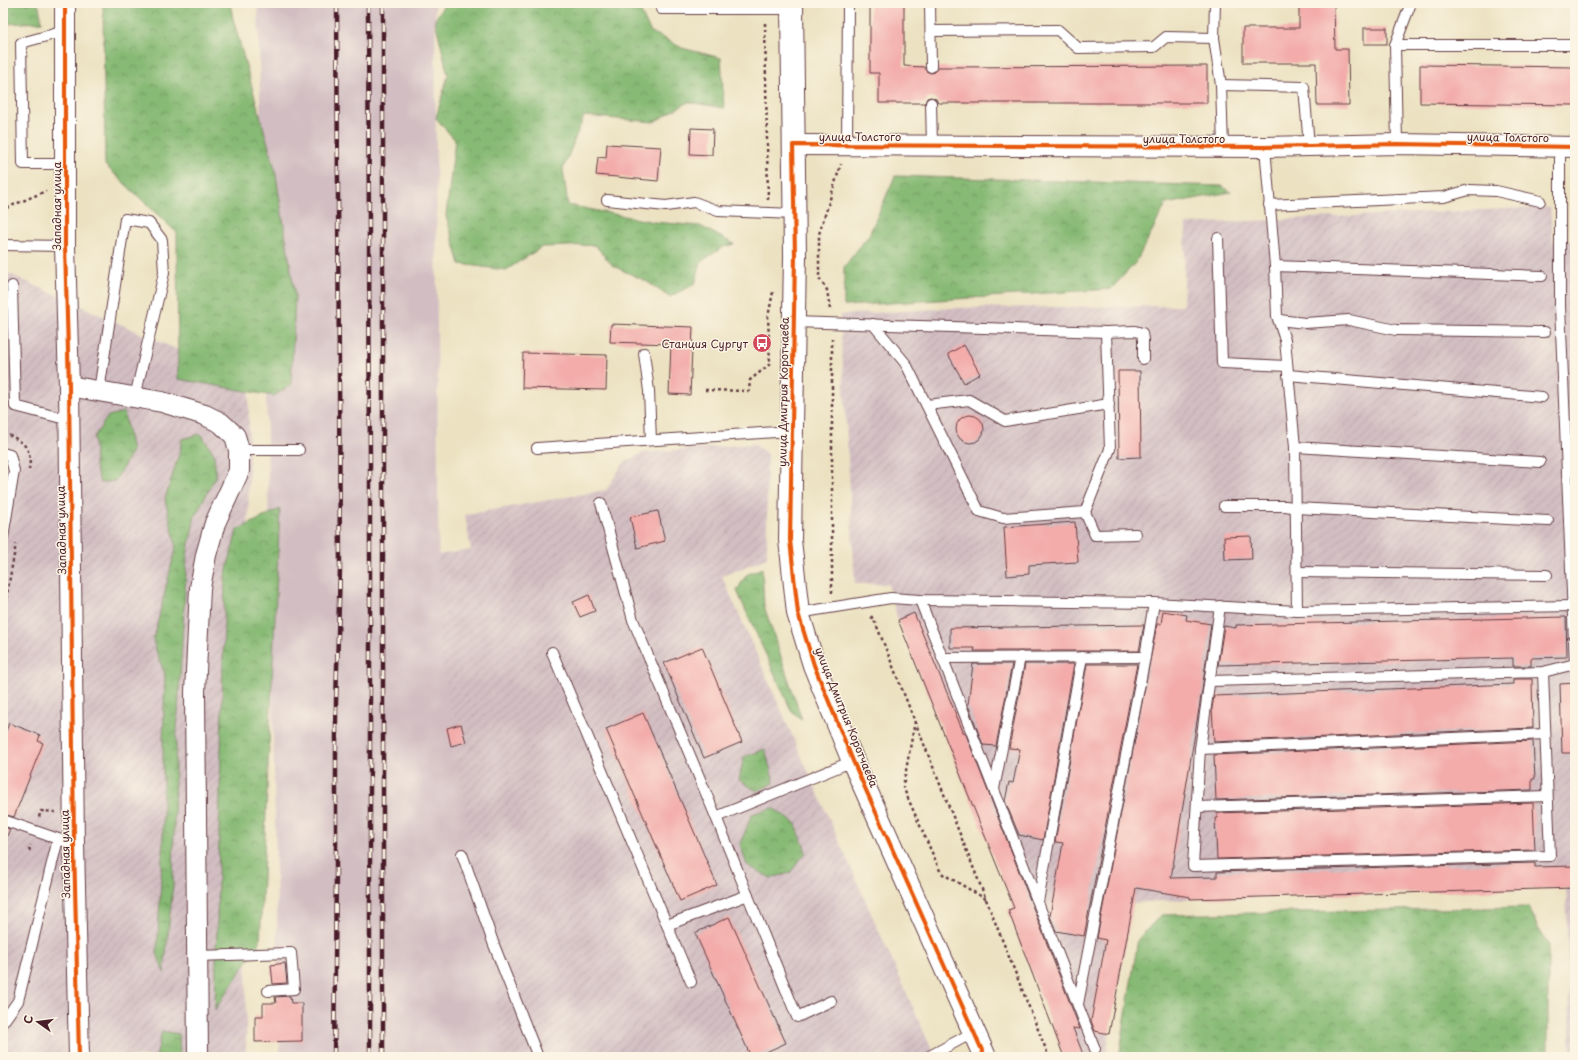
<svg xmlns="http://www.w3.org/2000/svg" width="1578" height="1060" font-family="'Playpen Sans',sans-serif">
  <defs>
    <pattern id="industrial-furrows" width="10" height="10" patternUnits="userSpaceOnUse"><rect width="10" height="10" fill="#d2bec2"/><path d="M-1 1l2-2M0 10L10 0M9 11l2-2" fill="none" stroke="#b6a3a7"/></pattern>
    <pattern id="forest-crowns" width="20" height="18" patternUnits="userSpaceOnUse"><rect width="20" height="18" fill="#87ba74"/><path d="M2 6a3 3 0 1 1 6 0M12 15a3 3 0 1 1 6 0" fill="none" stroke="#70975f"/></pattern>
  </defs>
  <rect width="100%" height="100%" fill="#fcf5e5"/>
  <filter id="ink" filterUnits="userSpaceOnUse"><feTurbulence type="fractalNoise" baseFrequency=".025" numOctaves="2"/><feDisplacementMap in="SourceGraphic" scale="8" xChannelSelector="R" yChannelSelector="G"/><feConvolveMatrix kernelMatrix="1 2 1 2 8 2 1 2 1" color-interpolation-filters="sRGB"/></filter>
  <filter id="wash" filterUnits="userSpaceOnUse"><feTurbulence type="fractalNoise" baseFrequency=".012" numOctaves="4" result="noise"/><feDisplacementMap in="SourceGraphic" scale="16" xChannelSelector="R" yChannelSelector="G"/><feGaussianBlur stdDeviation="0.9" result="paint"/><feColorMatrix in="noise" values="0 0 0 0 0 0 0 0 0 0 0 0 0 0 0 0 0 1.4 0 .05"/><feComposite in="paint" operator="in"/></filter>
  <g filter="url(#wash)">
    <rect width="100%" height="100%" fill="#ece2c2"/>
    <!-- industrial -->
    <g fill="url(#industrial-furrows)">
      <path d="M1550,207L1553,241H1575V1057H1571L1566,888L1190,899L1133,903L1109,1034L1106,1057H1064L1008,910L1014,907L898,620L888,584H855L840,315L952,308L1183,306L1186,224Z"/>
      <path d="M3,271L249,382L246,1057H3Z"/>
      <path d="M754,444L767,454V558L722,576L811,778L935,1057H446L410,559L471,550L465,515L606,490L623,464L642,453Z"/>
    </g>
    <!-- railway -->
    <path fill="#d2bec2" d="M258,3H435L439,639L504,1057H280Z"/>
    <!-- forest -->
    <g fill="url(#forest-crowns)" stroke="#686c50">
      <path d="M3,3H37L39,7L42,22L3,24Z"/>
      <path d="M103,3H230L233,19L275,169L295,296L291,385L274,396L178,379L177,233L105,165Z"/>
      <path d="M445,3H633L639,8L650,31L682,48L721,58L724,108L688,102L654,122L584,116L563,169L568,205L654,222L700,226L734,244L723,247L701,262L695,284L669,297L646,281L613,266L595,245L542,247L506,270L460,264L446,216L455,140L436,118L448,75L435,20Z"/>
      <path d="M895,176L1222,186L1231,192L1166,204L1136,262L1111,289L844,306V267L869,235Z"/>
      <path d="M124,412L132,451L115,481L100,483L95,465L94,437L108,416Z"/>
      <path d="M201,434L214,454L216,476L195,516L187,555L175,765L173,885L164,973L157,953L163,842V741L165,675L153,641L176,546L165,499L180,451L182,439Z"/>
      <path d="M280,509L260,942L215,1010L225,577L237,530Z"/>
      <path d="M762,568L764,606L802,720L791,710L737,591L746,575Z"/>
      <path d="M765,749L774,783L757,791L739,780L744,757Z"/>
      <path d="M773,808L796,824L806,852L790,873L771,878L747,865L740,844L752,814Z"/>
      <path d="M1529,907L1537,926L1548,944V1053L1534,1057H1119L1138,939L1161,915Z"/>
      <path d="M162,1031L179,1034L180,1057H156Z"/>
    </g>
    <g id="blocks">
      <!-- building -->
      <g fill="#f3acaa">
        <path d="M870,3H904V66L924,67L926,71L931,73L935,72L938,67L1207,66V103H938L936,99L931,97L927,98L925,103H879V73H870Z"/>
        <path d="M1299,3H1334L1335,49H1348L1349,105H1317L1316,63H1243V28H1299Z"/>
        <rect x="1364" y="28" width="23" height="16"/>
        <path d="M1420,65L1575,67V105L1420,103Z"/>
        <path d="M691,128L713,129L712,155L690,154Z"/>
        <path d="M607,144L661,147L658,181L596,175L598,157L606,158Z"/>
        <path d="M611,324L693,327L690,395L669,394L671,344L610,342Z"/>
        <path d="M964,345L980,374L964,383L948,354Z"/>
        <path d="M523,353L607,355L606,390L522,388Z"/>
        <path d="M1118,371H1140L1141,457L1119,458Z"/>
        <circle cx="970" cy="429" r="14"/>
        <path d="M658,511L665,541L637,548L630,517Z"/>
        <path d="M1075,522L1078,562L1029,565V574L1007,576L1004,527Z"/>
        <path d="M1251,536L1252,559L1225,560L1224,537Z"/>
        <path d="M589,595L595,611L580,617L573,602Z"/>
        <path d="M1163,611L1187,615L1186,620L1211,624L1202,691L1171,878L1217,877V872L1535,863V867L1575,866V888L1190,899V897L1136,888L1109,1034L1095,1031L1091,1021L1106,940L1097,938L1157,624H1161Z"/>
        <path d="M914,613L964,734L965,732L1080,1029L1073,1028L1084,1057H1064L1008,910L1014,908L898,620Z"/>
        <path d="M1566,617L1567,657L1531,658V666H1513V658L1218,665L1224,626L1236,628V625Z"/>
        <path d="M1144,625L1139,651H974L975,648H950V628Z"/>
        <path d="M702,647L742,742L704,758L664,663Z"/>
        <path d="M973,664H1012L996,746L983,745L968,705Z"/>
        <path d="M1025,664H1074L1043,840L1019,835L1005,801L1009,782L1013,783L1020,749L1009,748Z"/>
        <path d="M1087,664H1137L1084,936L1056,931L1050,916L1063,843L1055,842Z"/>
        <path d="M1513,679H1532L1533,728L1214,742L1212,708L1214,696L1513,684Z"/>
        <path d="M1575,683V753H1562L1560,684Z"/>
        <path d="M643,713L717,885L680,901L606,729Z"/>
        <path d="M9,723L40,735L38,741L43,743L14,817L3,814V739Z"/>
        <path d="M461,724L466,742L451,746L447,728Z"/>
        <path d="M1533,741L1535,779H1532V790L1216,800L1214,755Z"/>
        <path d="M1533,803L1535,850L1217,859L1215,818H1217V813Z"/>
        <path d="M3,827L10,829L4,843H3Z"/>
        <path d="M729,917L786,1043L755,1057H751L695,933Z"/>
        <path d="M285,963L287,983L273,984L271,965Z"/>
        <path d="M290,996L291,1003H302V1041L255,1042V1016H263V1003H276L275,997Z"/>
      </g>
    </g>
  </g>
  <g filter="url(#ink)">
    <use href="#blocks" fill-opacity="0" stroke="#623c42" stroke-width="1"/>
    <g fill="none" stroke-linecap="round" stroke-linejoin="round">
      <defs>
        <g id="lane">
          <path d="M930,3L931,67"/>
          <path d="M1215,3L1214,38L1221,85L1223,147"/>
          <path d="M661,9H792"/>
          <path d="M65,31L21,43L23,164H65"/>
          <path d="M931,31L1058,30L1078,48L1154,47L1166,37L1214,38"/>
          <path d="M1395,45H1575"/>
          <path d="M1221,85L1304,87L1309,146"/>
          <path d="M931,103L932,145"/>
          <path d="M1397,144L1395,45L1411,3"/>
          <path d="M847,145L848,3"/>
          <path d="M1265,147L1275,266L1277,316L1285,340L1295,447L1297,611"/>
          <path d="M1560,147V306L1575,664"/>
          <path d="M607,200L666,206L694,202L718,211L794,214"/>
          <path d="M1269,205L1444,197L1469,190L1496,191L1540,201"/>
          <path d="M1218,238L1222,363L1287,366"/>
          <path d="M3,245L65,246"/>
          <path d="M1275,266L1542,276"/>
          <path d="M12,286L15,406L69,420"/>
          <path d="M1279,320L1305,323L1349,320L1396,330L1545,332"/>
          <path d="M793,322L1106,332L1135,331L1142,333L1143,340V359"/>
          <path d="M873,324L906,364L979,511L1003,518L1085,512L1110,449L1106,332"/>
          <path d="M644,353L649,391L651,440"/>
          <path d="M1288,375L1542,397"/>
          <path d="M99,391L125,219L149,223L162,240L164,273L135,397"/>
          <path d="M927,405L969,400L1005,421L1109,404"/>
          <path d="M1295,447L1540,462"/>
          <path d="M537,448L792,431"/>
          <path d="M239,450H299"/>
          <path d="M3,453L10,455L14,471L3,537"/>
          <path d="M601,503L633,620L716,817L797,1017L831,1001"/>
          <path d="M1224,506H1286L1296,508L1548,521"/>
          <path d="M1085,512L1095,535L1136,534"/>
          <path d="M1297,572L1547,575"/>
          <path d="M920,600L1095,1049"/>
          <path d="M1220,606L1200,749L1193,866L1550,856L1543,672"/>
          <path d="M798,613L891,598L920,600L1154,603L1297,611L1573,606"/>
          <path d="M552,652L691,982"/>
          <path d="M942,658L1145,657"/>
          <path d="M1210,681L1543,672L1575,664"/>
          <path d="M1200,749L1545,734"/>
          <path d="M994,789L1020,657"/>
          <path d="M1197,807L1547,796"/>
          <path d="M716,817L853,761"/>
          <path d="M3,820L64,841"/>
          <path d="M462,854L494,945L538,1057"/>
          <path d="M1038,902L1082,657"/>
          <path d="M667,925L748,895"/>
          <path d="M197,956L291,953L294,989L268,991"/>
          <path d="M1078,1004L1145,657L1154,603"/>
          <path d="M3,1022L18,1001L58,839"/>
          <path d="M928,1057L974,1032"/>
        </g>
        <g id="street">
          <path d="M65,3V246L69,386L74,844L79,1057"/>
          <path d="M793,145L1265,147L1397,144L1575,147"/>
          <path d="M69,386L162,402L205,415L221,423L235,436L239,450V471L215,523L206,555L200,588L195,692L198,1057"/>
        </g>
        <path id="secondary" d="M792,3L795,256L790,540L798,613L814,665L853,761L985,1057"/>
      </defs>
      <!-- lane casing -->
      <use href="#lane" stroke="#623c42" stroke-width="12"/>
      <!-- street casing -->
      <use href="#street" stroke="#623c42" stroke-width="22"/>
      <!-- secondary casing -->
      <use href="#secondary" stroke="#623c42" stroke-width="24"/>
      <!-- path -->
      <g stroke="#623c42" stroke-width="2.5" stroke-dasharray="3 3" stroke-linecap="butt">
        <path d="M765,23L768,200"/>
        <path d="M5,230L4,209L46,191"/>
        <path d="M830,309L827,290L819,278V234L841,164"/>
        <path d="M705,390L749,391L750,380L770,364L768,317L773,292"/>
        <path d="M3,433C22,440 33,447 29,470"/>
        <path d="M832,593V336"/>
        <path d="M3,616L16,544"/>
        <path d="M871,616L876,624L1049,1057"/>
        <path d="M915,721L903,787L941,873L986,899"/>
        <path d="M39,817L41,811L56,812"/>
        <path d="M29,851L31,845"/>
      </g>
      <!-- lane -->
      <use href="#lane" stroke="#fff" stroke-width="10"/>
      <!-- street -->
      <use href="#street" stroke="#fff" stroke-width="20"/>
      <!-- secondary -->
      <use href="#secondary" stroke="#fff" stroke-width="22"/>
      <defs>
        <g id="rail">
          <path d="M368,3L370,470V1057"/>
          <path d="M334,1057L336,873V702L340,569L337,3"/>
          <path d="M383,1057V3"/>
        </g>
      </defs>
      <!-- rail casing -->
      <use href="#rail" stroke="#4a1f2b" stroke-width="4.5"/>
      <!-- rail -->
      <use href="#rail" stroke="#fcf5e5" stroke-width="3" stroke-dasharray="9" stroke-linecap="butt"/>
      <defs>
        <g id="cycleway">
          <path d="M65,3V246L69,386L74,844L79,1057"/>
          <path d="M985,1057L853,761L814,665L798,613L790,540L795,256L793,145L1265,147L1397,144L1575,147"/>
        </g>
      </defs>
      <!-- cycleway casing -->
      <use href="#cycleway" stroke="#fcf5e5" stroke-width="6"/>
      <!-- cycleway -->
      <use href="#cycleway" stroke="#e8590c" stroke-width="4"/>
    </g>
  </g>
  <!-- icons -->
  <defs>
    <symbol id="bus-disc" viewBox="-11 -11 22 22"><circle r="9.5" fill="#d1495b" stroke="#fcf5e5"/><path d="M-5-6H5V4H4V6H2V4H-2V6H-4V4H-5ZM-3.5-4V0h7V-4ZM-3.5 1.2v1.5H-2V1.2ZM2 1.2v1.5H3.5V1.2Z" fill="#fff"/></symbol>
  </defs>
  <g fill-rule="evenodd">
    <use href="#bus-disc" x="751" y="332" width="22" height="22"/>
  </g>
  <g text-anchor="middle" dominant-baseline="central" stroke-width="3" stroke-linejoin="round" paint-order="stroke">
    <!-- street labels -->
    <g font-size="11" fill="#4a1f2b" stroke="#fcf5e5">
      <text x="860" y="136">улица Толстого</text>
      <text transform="translate(1508 137) rotate(1)">улица Толстого</text>
      <text x="1184" y="138">улица Толстого</text>
      <text transform="translate(56 206) rotate(-90)">Западная улица</text>
      <text transform="translate(783 392) rotate(-89)">улица Дмитрия Коротчаева</text>
      <text transform="translate(61 530) rotate(-91)">Западная улица</text>
      <text transform="translate(847 717) rotate(68)">улица Дмитрия Коротчаева</text>
      <text transform="translate(65 854) rotate(-91)">Западная улица</text>
    </g>
    <!-- poi labels -->
    <g font-size="11" fill="#4a1f2b" stroke="#fcf5e5" text-anchor="end">
      <text x="748" y="343">Станция Сургут</text>
    </g>
  </g>
  <!-- margin -->
  <rect width="1578" height="1060" fill="none" stroke="#fcf5e5" stroke-width="16"/>
  <!-- north arrow -->
  <g transform="translate(38 1022) rotate(284)" stroke="#fcf5e5" stroke-width="3" paint-order="stroke">
  <path d="M0-3L7 15L0 10L-7 15Z" fill="#4a1f2b"/>
  <text y="-6" font-size="11" font-weight="bold" text-anchor="middle" fill="#4a1f2b">С</text>
  </g>
</svg>
